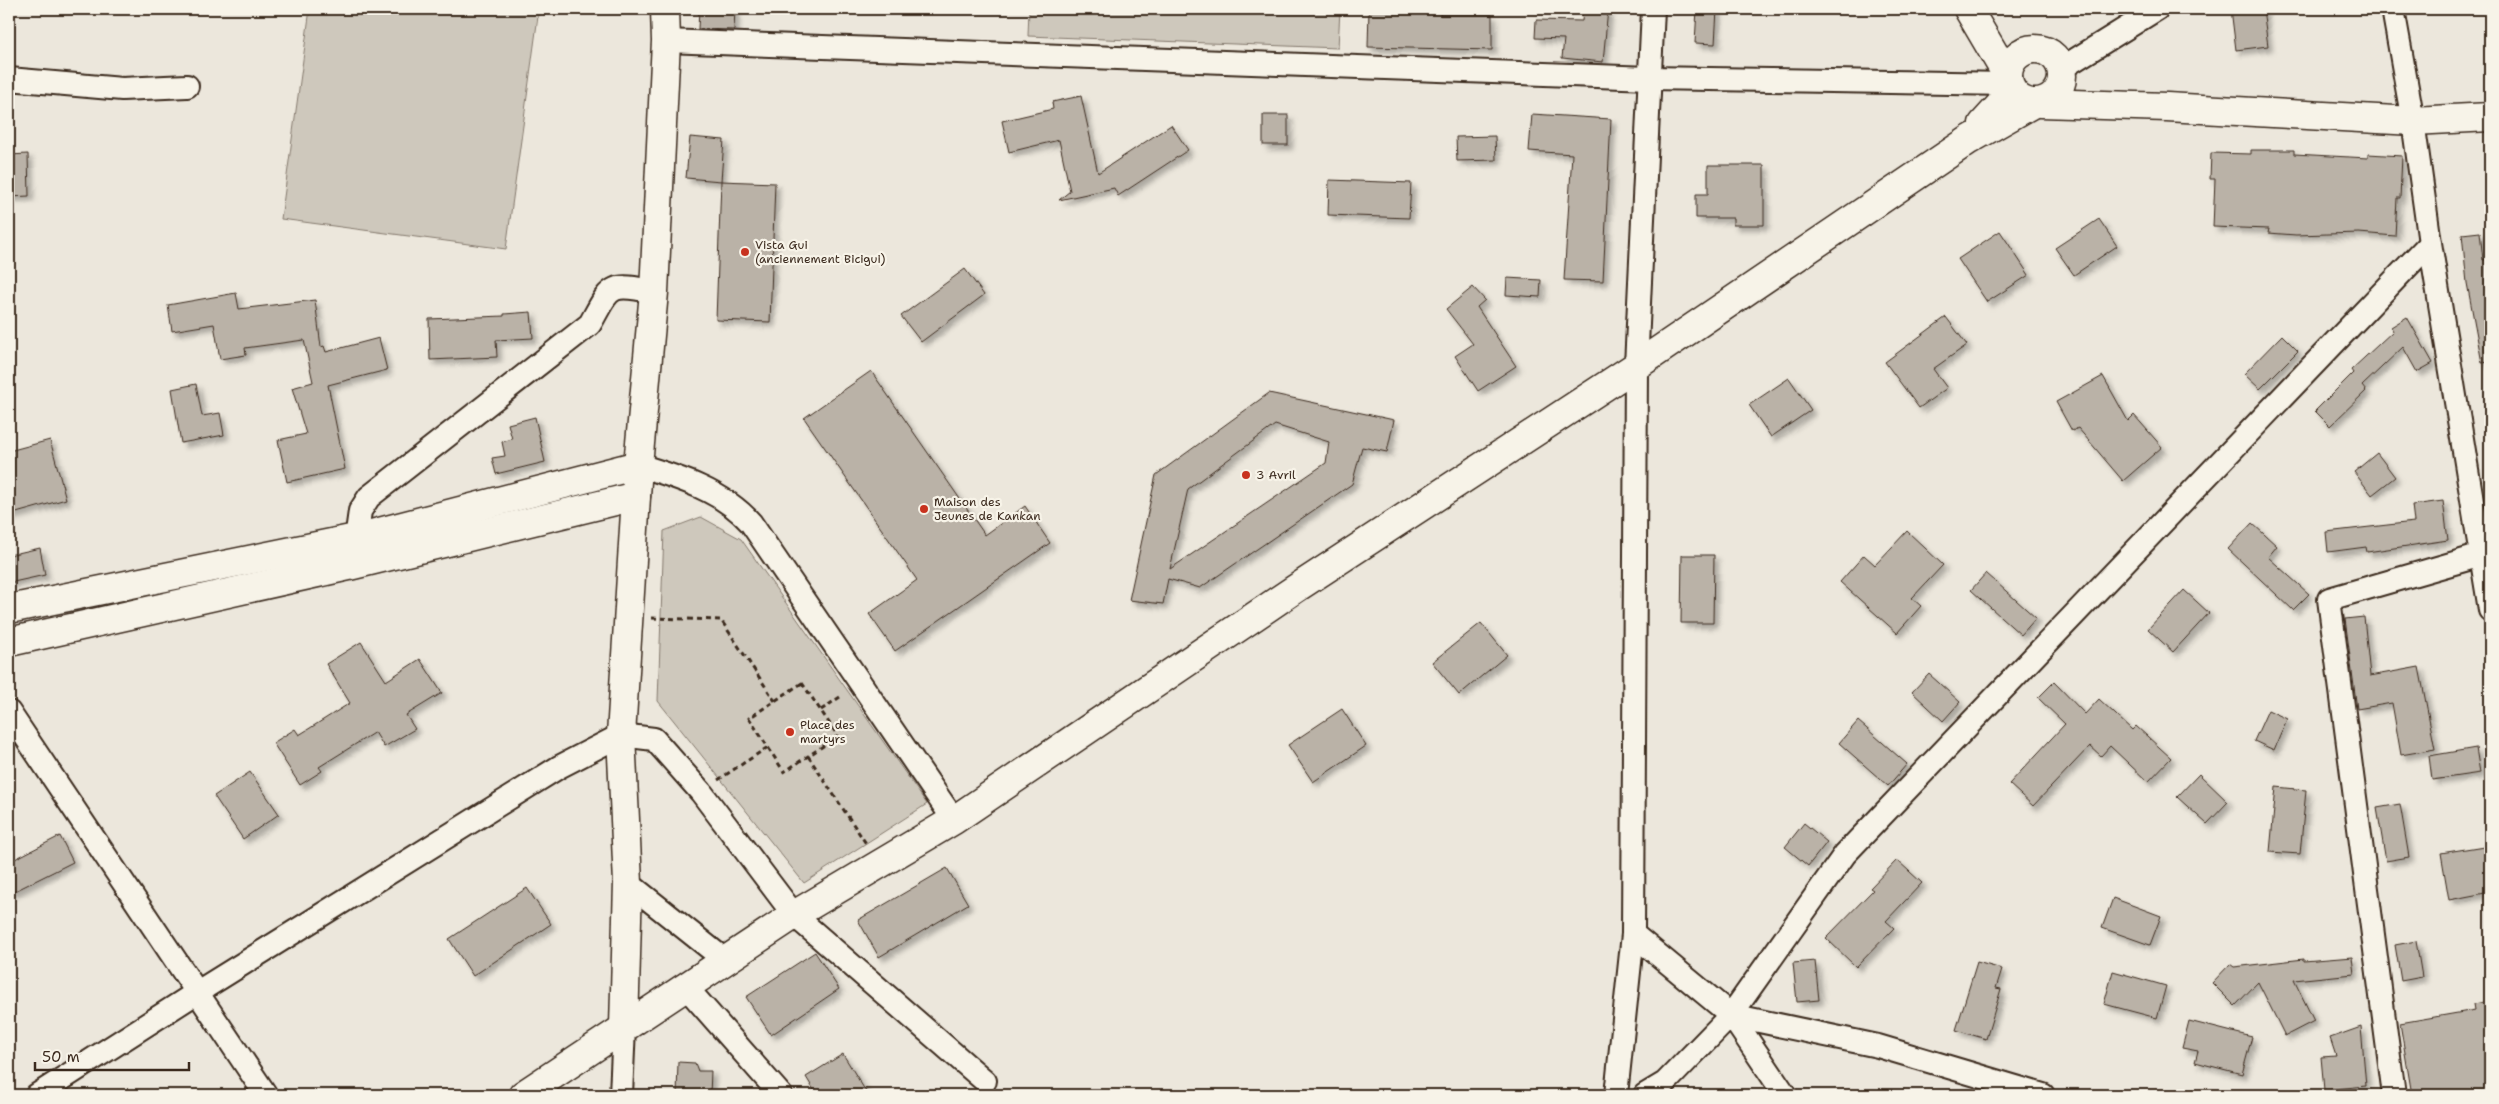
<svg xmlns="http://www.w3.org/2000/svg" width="2499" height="1104" font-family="'Shantell Sans',sans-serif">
  <defs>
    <filter id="shadow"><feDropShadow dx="4.5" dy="4.5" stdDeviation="2.5" flood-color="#0004"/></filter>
  </defs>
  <rect width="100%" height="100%" fill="#ece7dc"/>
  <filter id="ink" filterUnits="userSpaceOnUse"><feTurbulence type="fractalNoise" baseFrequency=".02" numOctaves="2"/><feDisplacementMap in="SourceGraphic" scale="10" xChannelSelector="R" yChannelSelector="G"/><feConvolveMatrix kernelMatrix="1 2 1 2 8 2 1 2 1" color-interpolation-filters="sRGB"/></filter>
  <g filter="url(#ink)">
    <!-- green -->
    <g fill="#cec8bc" stroke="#84796d">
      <path d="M310,9H539L506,249L281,219Z"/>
      <path d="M1029,9H1340L1338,48L1028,36Z"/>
      <path d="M701,517L741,539L927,804L804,883L658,701L664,531Z"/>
    </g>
    <!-- building -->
    <g fill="#bab2a7" stroke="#3b2a1e" fill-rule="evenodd" filter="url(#shadow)">
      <path d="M699,9H735L734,30L698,29Z"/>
      <path d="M1369,9L1440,10V15H1492V50L1368,47Z"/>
      <path d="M1583,9H1608L1603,62L1562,58L1564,39L1535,38L1536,20L1582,21Z"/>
      <path d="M1697,9H1717L1715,44L1695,43Z"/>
      <path d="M2231,9H2263L2268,46L2236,50Z"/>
      <path d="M1081,96L1098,173L1171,125L1188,150L1118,196L1114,188L1059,200L1070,191L1059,140L1009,152L1002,121L1053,109L1052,102Z"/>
      <path d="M1532,114L1611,119L1603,281L1564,280L1572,154L1529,151Z"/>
      <rect x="1263" y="115" width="25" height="30"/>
      <path d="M1495,136L1496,160L1457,161L1456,137Z"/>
      <path d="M690,137L724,140L721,181L686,178Z"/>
      <path d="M2251,150H2294V154L2368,158V154L2402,156L2400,198H2397L2395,236L2359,233L2296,235L2268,233L2269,229L2213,227L2215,179H2210L2211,153L2251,154Z"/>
      <path d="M28,154L29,196L9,197V155Z"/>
      <path d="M1708,165H1764V225H1733V218H1696V194H1708Z"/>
      <path d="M1329,180L1411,183L1409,218L1328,215Z"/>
      <path d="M721,181L775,183L770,322L716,320Z"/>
      <path d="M2099,219L2117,246L2074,275L2055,248Z"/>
      <path d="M2000,231L2029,275L1987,302L1958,259Z"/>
      <path d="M2480,232L2483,260L2490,259V362L2482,363L2467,283L2462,234Z"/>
      <path d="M965,269L984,295L921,342L901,316Z"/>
      <path d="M1507,278L1541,280L1540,297L1506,295Z"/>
      <path d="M1473,287L1485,300L1477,307L1516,366L1478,391L1455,356L1473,344L1446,309Z"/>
      <path d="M236,293L239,309L315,300L321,347L324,346L326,352L379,338L387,370L328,385L345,469L287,482L278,440L306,434L292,388L313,382L304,340L245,348L246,355L220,359L214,324L172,331L168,305Z"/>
      <path d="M531,312L533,338L496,340L497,357L430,360L429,319L504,316V314Z"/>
      <path d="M1946,317L1967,345L1933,369L1947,388L1919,408L1885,362Z"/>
      <path d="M2407,317L2433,363L2417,372L2403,347L2362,386L2366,391L2330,426L2315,411L2353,373L2351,370L2393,331L2391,327Z"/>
      <path d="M2282,335L2298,351L2260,389L2244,374Z"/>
      <path d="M871,371L985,535L1025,506L1050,543L895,651L869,614L917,580L804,418Z"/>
      <path d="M2103,376L2128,421L2134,415L2162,447L2123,481L2078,428L2072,431L2056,402Z"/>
      <path d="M1789,378L1811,410L1771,437L1749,405Z"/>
      <path d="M196,384L202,416L220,413L224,435L181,443L172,389Z"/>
      <path d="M1269,393L1394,420L1387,452L1362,447L1352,484L1200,588L1168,579L1163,604L1129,600L1156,475ZM1275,425L1329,442L1326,463L1170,569L1188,489Z"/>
      <path d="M535,417L545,462L496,474L492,458L505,456L502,442L512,439L508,424Z"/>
      <path d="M50,440L66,499L9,515V451Z"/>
      <path d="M2377,453L2395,477L2372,495L2354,472Z"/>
      <path d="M2443,501L2448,540L2367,552L2366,547L2328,552L2326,532L2414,522L2412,505Z"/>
      <path d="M2252,523L2277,546L2268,557L2309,594L2293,610L2228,549Z"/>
      <path d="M1907,531L1943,565L1912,598L1921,606L1897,633L1840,582L1864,555L1875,565Z"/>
      <path d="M40,548L45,575L9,583V555Z"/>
      <path d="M1682,555H1714L1713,623H1681Z"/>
      <path d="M1986,573L2036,618L2021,635L1971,590Z"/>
      <path d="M2184,590L2209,613L2173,652L2148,629Z"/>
      <path d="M2364,617L2370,676L2419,667L2435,749L2401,755L2392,703L2357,709L2345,619Z"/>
      <path d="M1481,623L1507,655L1459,695L1432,662Z"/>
      <path d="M361,642L386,681L420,659L442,693L406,715L415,729L384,747L375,732L319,767L322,771L300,785L273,743L295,729L299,735L350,703L326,664Z"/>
      <path d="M1929,674L1960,702L1943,721L1912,692Z"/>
      <path d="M2054,682L2085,714L2099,699L2132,730L2136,726L2171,758L2148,782L2110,746L2101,756L2090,746L2033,806L2009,784L2065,724L2038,698Z"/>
      <path d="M1342,709L1366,746L1313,782L1288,745Z"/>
      <path d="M2268,710L2287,719L2274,750L2254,741Z"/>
      <path d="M1858,721L1907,764L1888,786L1839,743Z"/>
      <path d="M2476,748L2480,773L2432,780L2429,756Z"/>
      <path d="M250,772L279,814L243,839L214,796Z"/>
      <path d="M2199,774L2228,802L2207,824L2177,797Z"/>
      <path d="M2276,787L2306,790L2300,854L2270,852Z"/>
      <path d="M2400,804L2409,857L2386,861L2377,808Z"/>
      <path d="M1804,823L1827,842L1808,866L1785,847Z"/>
      <path d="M60,836L73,862L9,894V862Z"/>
      <path d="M2484,846L2490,892L2449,900L2441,853Z"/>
      <path d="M1897,860L1922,883L1886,921L1894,928L1856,967L1826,938L1873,890L1870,888Z"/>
      <path d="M947,868L968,904L879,957L858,920Z"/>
      <path d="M527,888L551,924L473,976L449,939Z"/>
      <path d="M2113,898L2161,916L2150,945L2102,928Z"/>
      <path d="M2416,941L2422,977L2401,981L2395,945Z"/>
      <path d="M815,952L839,989L771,1035L746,997Z"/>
      <path d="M2352,957L2354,974L2294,980L2314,1021L2285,1036L2258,982L2235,1006L2212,983L2230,964L2234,967L2304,959V961Z"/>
      <path d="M1815,961L1819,1000L1797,1002L1793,963Z"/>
      <path d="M1977,962L2002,969L1996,988L2001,989L1986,1039L1956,1030Z"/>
      <path d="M2113,971L2166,986L2157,1018L2104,1004Z"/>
      <path d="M2490,1001V1095H2412L2400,1023L2475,1010L2474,1004Z"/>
      <path d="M2189,1021L2252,1037L2242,1074L2195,1062L2198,1051L2182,1048Z"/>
      <path d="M2361,1027L2366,1086L2324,1090L2321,1057L2336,1056L2330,1038Z"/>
      <path d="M843,1054L868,1095H817L806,1077Z"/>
      <path d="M678,1062L695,1063L698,1071H711L710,1095H677Z"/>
    </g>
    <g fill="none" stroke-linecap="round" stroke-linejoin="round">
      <defs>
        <g id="minor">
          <path d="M2393,9L2413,121L2430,243L2490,610"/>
          <path d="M666,41L1649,78L2009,84"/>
          <path d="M2062,68L2157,9"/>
          <path d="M9,79L122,89L187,86"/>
          <path d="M638,465C678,477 723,491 751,523L954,820"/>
          <path d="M354,554L360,511L369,497L590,324C611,286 609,282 654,292"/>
          <path d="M9,712L266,1095"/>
          <path d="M628,883L726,961"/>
          <path d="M1633,934L1731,1015L1785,1095"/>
          <path d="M686,987L781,1095"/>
          <path d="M1731,1015L1878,1046L2043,1095"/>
          <path d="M37,1095L196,993L559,767L621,735L654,739L701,792L794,915L985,1081"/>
          <path d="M621,1095L624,1027"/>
          <path d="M1616,1095L1633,934L1636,366L1653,9"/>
          <path d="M1645,1095L1665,1083L1731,1015L1845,854L2430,243"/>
          <path d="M2394,1095L2329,599L2482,555"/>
        </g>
        <g id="major">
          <path d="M1983,124L2012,92"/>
          <path d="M9,609L356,538L638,465"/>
          <path d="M9,642L353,565L636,496"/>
          <path d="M624,1027L628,883L621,735L638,465L654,292L666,41L665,9"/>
          <path d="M523,1095L794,915L954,820L1295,589L1636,366L1969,140L2032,104"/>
        </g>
        <g id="highway">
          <path d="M1968,9L2008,77"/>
          <circle cx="2035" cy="76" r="27"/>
          <path d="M2041,103L2167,107L2413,121L2490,117"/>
        </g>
      </defs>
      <!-- minor casing -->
      <use href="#minor" stroke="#3b2a1e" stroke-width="26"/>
      <!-- major casing -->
      <use href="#major" stroke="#3b2a1e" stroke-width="31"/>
      <!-- highway casing -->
      <use href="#highway" stroke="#3b2a1e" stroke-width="31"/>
      <!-- path -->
      <g stroke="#3b2a1e" stroke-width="3" stroke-dasharray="5 4" stroke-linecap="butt">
        <path d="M652,618L721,620L775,701"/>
        <path d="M802,683L838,736L784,772L749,718Z"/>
        <path d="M821,710L843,695"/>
        <path d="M808,756L867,845"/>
        <path d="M718,780L768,747"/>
      </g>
      <!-- minor -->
      <use href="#minor" stroke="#f7f3e8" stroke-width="22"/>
      <!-- major -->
      <use href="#major" stroke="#f7f3e8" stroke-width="28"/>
      <!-- highway -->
      <use href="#highway" stroke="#f7f3e8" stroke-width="28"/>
    </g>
  </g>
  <!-- markers -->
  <g fill="#c8321e" stroke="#f7f3e8" stroke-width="2">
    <circle cx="745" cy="252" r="5"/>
    <circle cx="1246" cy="475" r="5"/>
    <circle cx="924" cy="509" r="5"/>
    <circle cx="790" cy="732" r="5"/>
  </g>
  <g text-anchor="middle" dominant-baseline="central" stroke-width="4.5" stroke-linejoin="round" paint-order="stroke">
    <!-- poi labels -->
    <g font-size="12" fill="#3b2a1e" stroke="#f7f3e8" text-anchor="start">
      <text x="755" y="245">Vista Gui<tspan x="755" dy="14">(anciennement Bicigui)</tspan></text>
      <text x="1256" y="475">3 Avril</text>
      <text x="934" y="502">Maison des<tspan x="934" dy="14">Jeunes de Kankan</tspan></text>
      <text x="800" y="725">Place des<tspan x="800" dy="14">martyrs</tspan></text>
    </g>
  </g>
  <!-- margin -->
  <rect width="2499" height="1104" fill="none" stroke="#f7f3e8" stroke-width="30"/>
  <rect x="15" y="15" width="2469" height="1074" fill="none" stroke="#3b2a1e" stroke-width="2" filter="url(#ink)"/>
  <!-- scale -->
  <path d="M35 1062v8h154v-8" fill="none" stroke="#3b2a1e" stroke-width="2.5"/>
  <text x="42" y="1062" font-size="15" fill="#3b2a1e" stroke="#f7f3e8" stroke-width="4" paint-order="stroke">50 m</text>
</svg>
